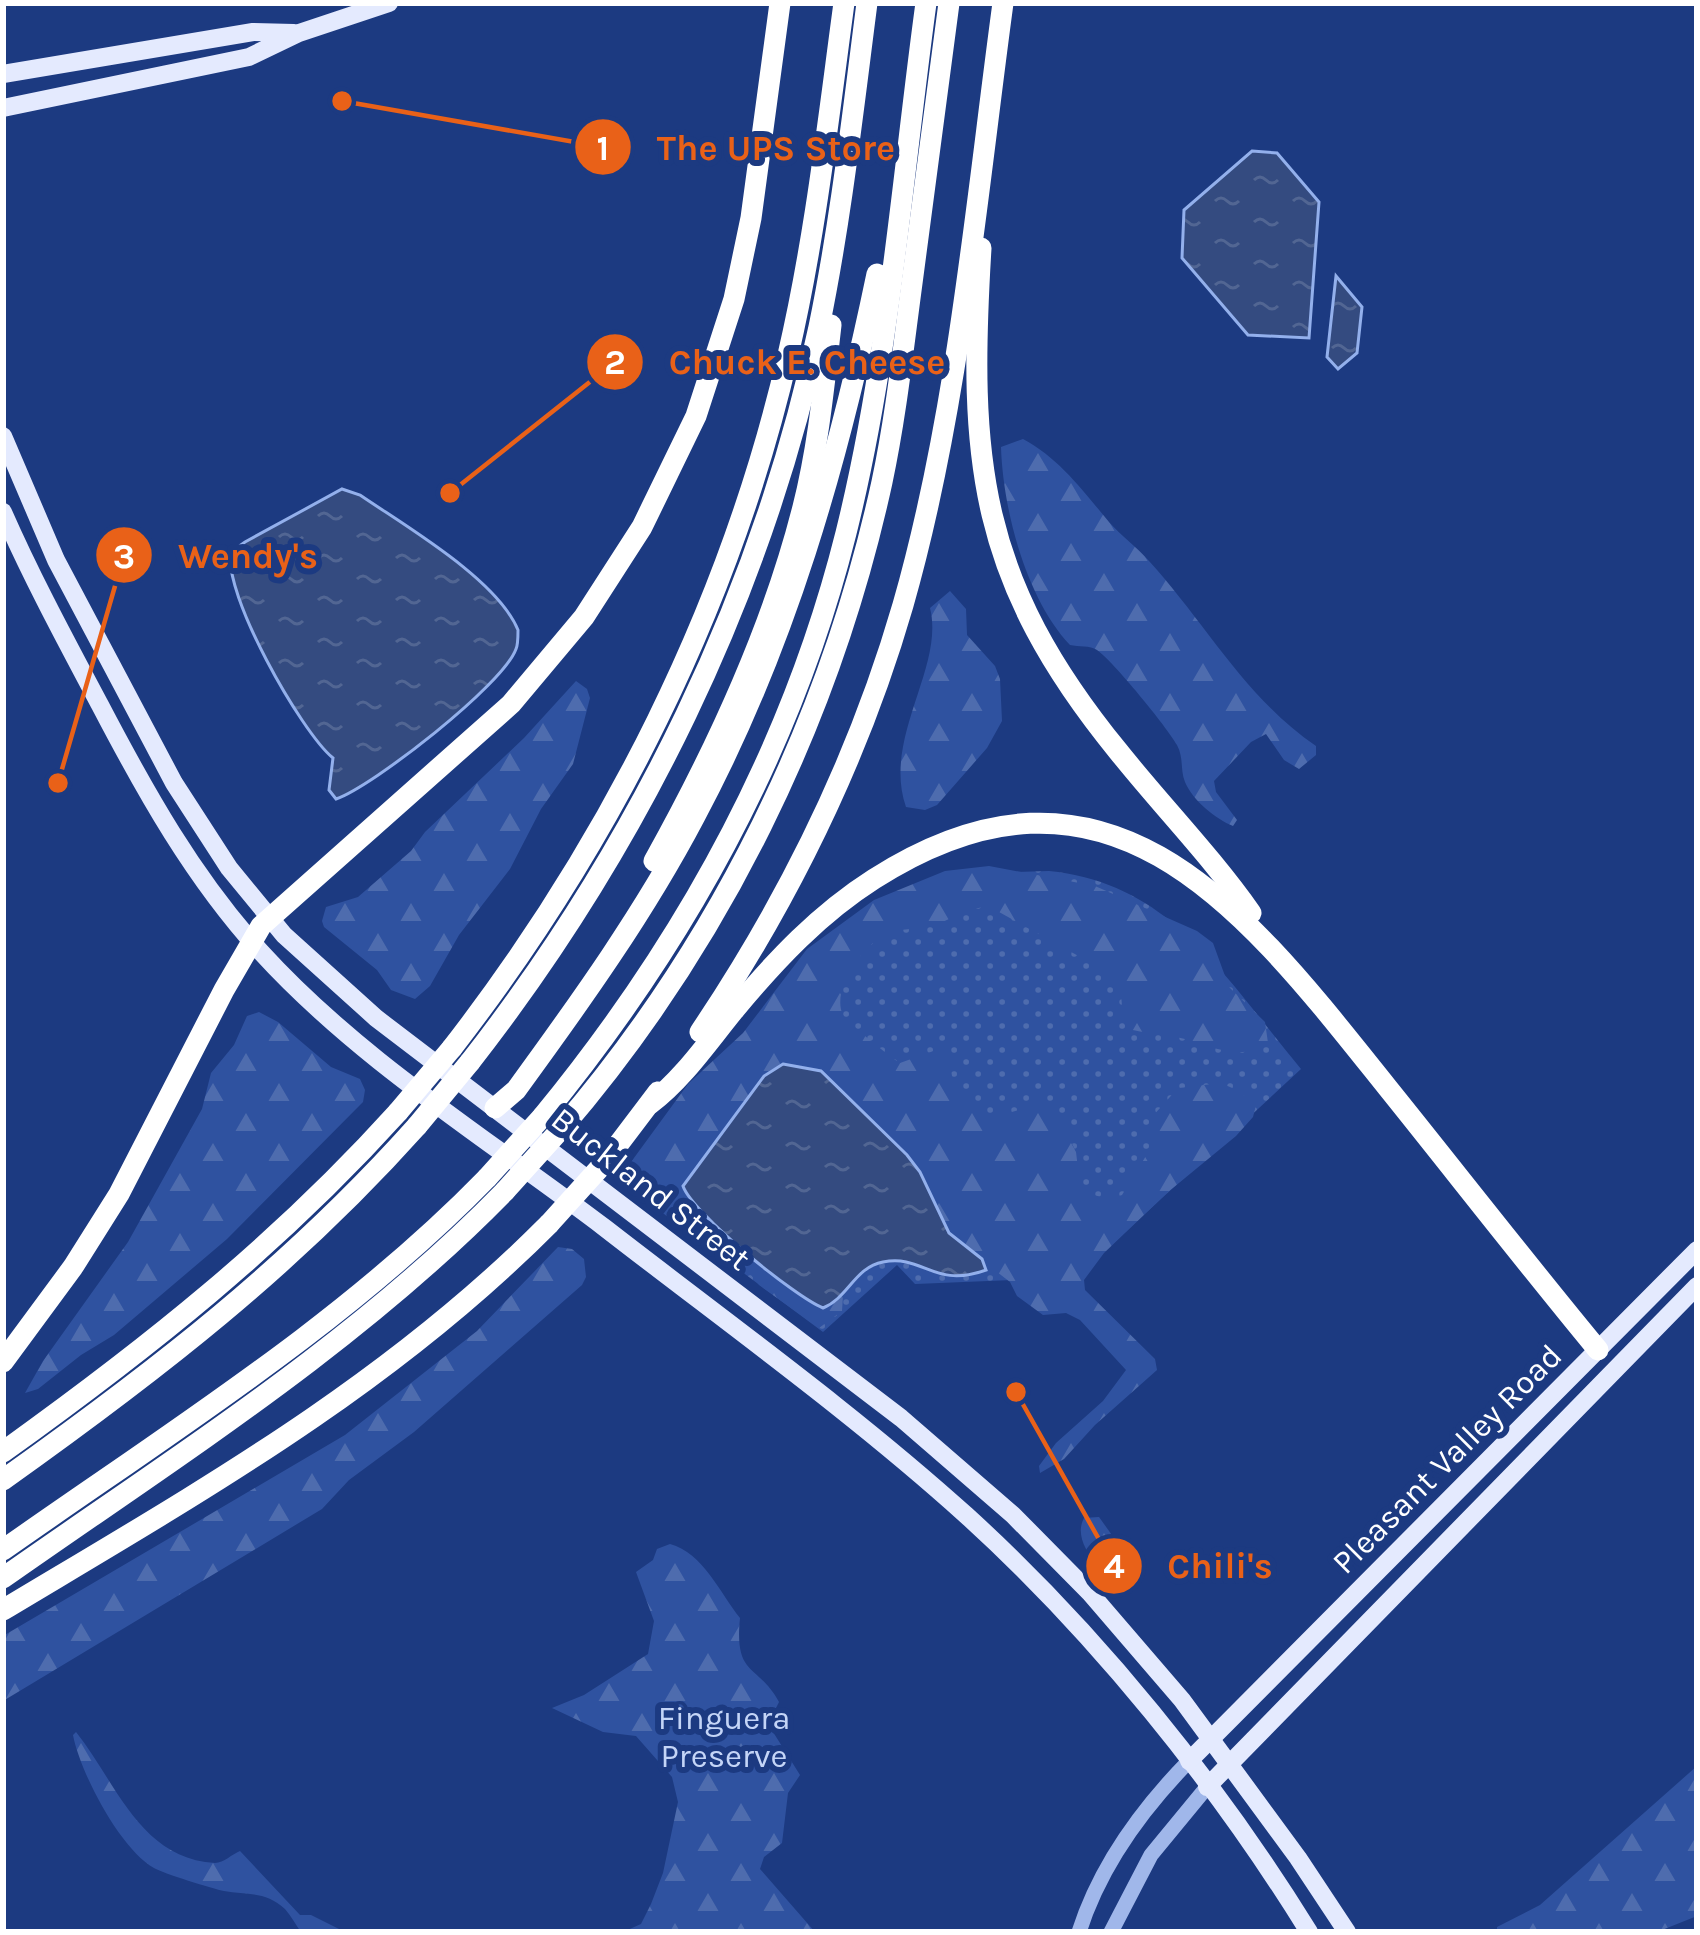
<svg xmlns="http://www.w3.org/2000/svg" width="1700" height="1935" font-family="Karla,sans-serif">
  <defs>
    <pattern id="grass-dots" width="8" height="8" patternUnits="userSpaceOnUse" patternTransform="scale(3)"><rect width="8" height="8" fill="#2f52a0"/><path d="M2 2h.1M6 6h.1" fill="none" stroke="#4e6cae" stroke-width="1.8" stroke-linecap="round"/></pattern>
    <pattern id="forest-firs" width="22" height="20" patternUnits="userSpaceOnUse" patternTransform="scale(3)"><rect width="22" height="20" fill="#2f52a0"/><path d="M5 1l3.5 6h-7zM16 11l3.5 6h-7z" fill="#4e6cae"/></pattern>
    <pattern id="water-ripples" width="26" height="14" patternUnits="userSpaceOnUse" patternTransform="scale(3)"><rect width="26" height="14" fill="#344b80"/><path d="M2 4q2-2 4 0t4 0M15 11q2-2 4 0t4 0" fill="none" stroke="#526693"/></pattern>
  </defs>
  <rect width="100%" height="100%" fill="#1c3a81"/>
  <!-- grass -->
  <path fill="url(#grass-dots)" d="M1049,871C1173,883 1228,982 1301,1069L1052,1300L1034,1279L915,1284L897,1265L823,1332L652,1205L862,945L1014,872Z"/>
  <!-- forest -->
  <g fill="url(#forest-firs)">
    <path d="M1023,439C1059,458 1084,492 1109,522C1121,536 1137,547 1149,561C1204,621 1247,700 1316,746V755L1299,769L1284,760L1266,734L1251,742L1214,781L1216,792L1237,820L1233,826C1216,819 1193,801 1185,782C1180,770 1184,758 1177,745C1167,727 1113,661 1097,650C1090,645 1079,647 1070,645C1026,598 1003,510 1001,447Z"/>
    <path d="M950,591L966,609L967,635L995,666L1000,679L1002,721L987,748L937,805L925,810L906,807C882,738 945,667 930,608Z"/>
    <path d="M576,681L587,689L590,698L573,764L541,809L510,869L459,935L430,986L415,999L391,990L377,970L324,927L322,921L326,907L358,897L411,851L425,832L524,738Z"/>
    <path d="M989,866L1095,886L1197,931L1213,943L1229,987L1265,1022L1268,1043C1238,1064 1207,1043 1176,1037C1160,1033 1144,1033 1128,1029L1123,1022L1121,992L1111,974L990,907C971,906 956,917 937,924C920,930 900,927 883,936C861,948 831,991 843,1015C848,1023 890,1057 900,1063L939,1049L949,1062L956,1095L994,1117L1036,1105L1055,1108L1076,1152L1080,1185L1090,1194L1109,1199L1122,1195L1149,1151L1151,1118L1178,1088C1220,1084 1224,1077 1256,1105L1253,1117L1236,1136L1168,1192L1104,1253L1084,1280L1085,1290L1155,1359L1157,1370L1095,1425L1064,1459L1040,1473L1039,1466L1056,1443L1103,1401L1126,1370L1080,1320L1066,1313L1043,1315L1017,1296L1010,1282L952,1237L914,1163L857,1110L807,1066L783,1064L769,1071L683,1188L705,1217L791,1290L832,1305L843,1295L842,1311L819,1328L759,1285L744,1266L695,1233L623,1173L688,1084L743,1033L807,949L874,900L945,871Z"/>
    <path d="M259,1012L278,1022L331,1067L360,1079L365,1090L363,1102L227,1239L114,1335L81,1355L38,1389L25,1393L43,1361L128,1242L202,1109L211,1073L234,1045L247,1016Z"/>
    <path d="M558,1247L572,1249L584,1259L586,1277L582,1285L414,1432L349,1480L322,1509L3,1701V1636L345,1435L477,1331Z"/>
    <path d="M1099,1517L1134,1566L1136,1574L1130,1583C1105,1579 1070,1543 1084,1518Z"/>
    <path d="M670,1544C703,1553 720,1593 740,1618C734,1678 758,1663 779,1702L768,1724L800,1775L788,1793L782,1843L764,1857L760,1869L815,1932H623L641,1924L651,1904L663,1873L678,1802L672,1777L636,1736L603,1732L552,1708L584,1695L648,1654L654,1621L636,1572L653,1560L657,1549Z"/>
    <path d="M76,1732C116,1782 140,1859 215,1863C224,1863 232,1854 240,1851L300,1915H311L345,1932H301C296,1925 291,1916 285,1909C266,1891 247,1895 224,1891C214,1889 162,1873 154,1868C120,1849 80,1772 73,1735Z"/>
    <path d="M1697,1766V1916L1657,1932H1497V1927L1540,1905Z"/>
  </g>
  <!-- water -->
  <g fill="url(#water-ripples)" stroke="#93b0ec" stroke-width="3">
    <path d="M1252,151L1277,153L1319,202L1309,338L1248,335L1182,258L1184,210Z"/>
    <path d="M1336,276L1362,307L1357,353L1338,369L1327,357Z"/>
    <path d="M342,489L360,495C405,526 497,579 518,630C518,634 518,645 516,649C503,685 373,786 336,799L329,790L333,758C301,732 222,592 231,552L245,542Z"/>
    <path d="M783,1064L821,1071L907,1155L920,1172L949,1233L982,1259L986,1270C933,1289 924,1254 883,1262C855,1267 848,1298 823,1308C795,1297 692,1213 683,1186L764,1076Z"/>
  </g>
  <g fill="none" stroke-linecap="round" stroke-linejoin="round">
    <!-- minor -->
    <g stroke="#a0b7ea" stroke-width="15">
      <path d="M1079,1932C1100,1866 1141,1810 1189,1761"/>
      <path d="M1111,1932L1151,1855L1207,1787"/>
    </g>
    <!-- major -->
    <g stroke="#e4eafe" stroke-width="18">
      <path d="M3,74L253,32L294,33"/>
      <path d="M3,108L249,57L299,33L389,3"/>
      <path d="M3,436L56,560L174,783L229,868L284,935L376,1018L901,1418L1013,1515L1090,1593L1182,1700L1298,1858L1347,1932"/>
      <path d="M3,512C32,578 66,641 100,705C146,793 193,877 260,951C359,1060 488,1139 605,1228C726,1322 853,1413 966,1515C1096,1633 1217,1783 1309,1932"/>
      <path d="M1189,1761L1697,1250"/>
      <path d="M1207,1787L1697,1286"/>
    </g>
    <!-- highway -->
    <g stroke="#fff" stroke-width="21">
      <path d="M981,248C968,461 978,579 1118,751C1161,805 1211,856 1251,913"/>
      <path d="M654,861C716,750 772,630 803,507C818,448 824,386 831,325"/>
      <path d="M700,1032C788,901 859,757 903,605C958,413 976,202 1003,3"/>
      <path d="M452,1048C610,844 730,607 788,355C815,239 828,121 844,3"/>
      <path d="M470,1062C638,847 762,595 819,327C841,220 853,111 867,3"/>
      <path d="M650,1104C683,1079 708,1042 735,1009C776,960 819,914 874,879C1112,727 1249,915 1387,1087C1457,1174 1526,1263 1598,1350"/>
      <path d="M495,1108L516,1090C581,1001 644,913 695,816C786,646 838,462 877,274"/>
      <path d="M543,1116C684,944 792,749 846,533C889,360 902,179 926,3"/>
      <path d="M561,1129C720,944 830,720 882,482C896,416 903,350 912,283C924,190 937,96 949,3"/>
      <path d="M605,1162L658,1092"/>
      <path d="M3,1362L73,1267L119,1194L224,990L261,926L511,704L584,617L642,527L696,416L734,299L751,218L780,3"/>
      <path d="M3,1452C148,1348 278,1245 398,1112"/>
      <path d="M3,1480C156,1371 291,1267 417,1126"/>
      <path d="M3,1550C169,1433 345,1324 487,1178"/>
      <path d="M3,1578C175,1457 357,1343 505,1191"/>
      <path d="M3,1610C198,1493 387,1387 549,1224"/>
    </g>
    <!-- highway-bridge -->
    <g stroke="#fff" stroke-width="21">
      <path d="M398,1112L452,1048"/>
      <path d="M417,1126L470,1062"/>
      <path d="M487,1178L543,1116"/>
      <path d="M505,1191L561,1129"/>
      <path d="M549,1224L605,1162"/>
    </g>
  </g>
  <g text-anchor="middle" dominant-baseline="central" stroke-width="12" stroke-linejoin="round" paint-order="stroke">
    <!-- street labels -->
    <g font-size="33" fill="#fff" stroke="#1c3a81">
      <text transform="translate(651 1189) rotate(38)">Buckland Street</text>
      <text transform="translate(1447 1459) rotate(-45)">Pleasant Valley Road</text>
    </g>
    <!-- park labels -->
    <g font-size="33" fill="#c4d5f7" stroke="#1c3a81">
      <text x="724" y="1718">Finguera<tspan x="724" dy="38">Preserve</tspan></text>
    </g>
  </g>
  <!-- callouts -->
  <path fill="none" stroke="#e96118" stroke-width="4.5" d="M342 101L603 147M450 493L615 362M58 783L124 555M1016 1392L1114 1566"/>
  <g fill="#e96118" stroke="#1c3a81" stroke-width="4.5">
    <circle cx="342" cy="101" r="12"/>
    <circle cx="450" cy="493" r="12"/>
    <circle cx="58" cy="783" r="12"/>
    <circle cx="1016" cy="1392" r="12"/>
    <circle cx="603" cy="147" r="30"/>
    <circle cx="615" cy="362" r="30"/>
    <circle cx="124" cy="555" r="30"/>
    <circle cx="1114" cy="1566" r="30"/>
  </g>
  <g font-size="36" text-anchor="middle" font-weight="bold" fill="#fff">
    <text x="603" y="160">1</text>
    <text x="615" y="374">2</text>
    <text x="124" y="568">3</text>
    <text x="1114" y="1578">4</text>
  </g>
  <g font-size="36" text-anchor="middle" font-weight="bold" fill="#e96118" stroke="#1c3a81" stroke-width="12" stroke-linejoin="round" paint-order="stroke">
    <text x="776" y="160">The UPS Store</text>
    <text x="807" y="374">Chuck E. Cheese</text>
    <text x="248" y="568">Wendy's</text>
    <text x="1220" y="1578">Chili's</text>
  </g>
  <!-- border -->
  <rect width="1700" height="1935" fill="none" stroke="#ffffff" stroke-width="12"/>
</svg>
